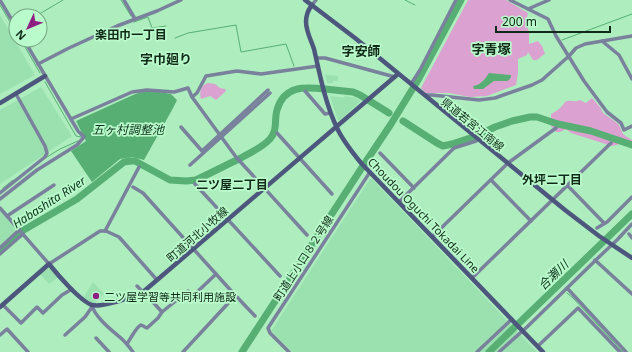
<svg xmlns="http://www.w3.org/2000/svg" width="632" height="352" font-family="'Noto Sans','Noto Sans JP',sans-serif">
  <rect width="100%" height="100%" fill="#adedbe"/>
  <!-- built -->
  <g fill="#9be1af">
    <path d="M0,15L35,75L0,94Z"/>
    <path d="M325,74H327V75L338,76V81H333V83H327Z"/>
    <path d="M41,87L72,136L0,184V110Z"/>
    <path d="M330,96L345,98L344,96L356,98L361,101L340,120H338L336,115Z"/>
    <path d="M370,179H372L537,352H292L271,331Z"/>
    <path d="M0,210L17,229L0,246Z"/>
    <path d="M47,269H50L58,277L49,284L40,274Z"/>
    <path d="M93,282L104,294L95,303H92L84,297Z"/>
  </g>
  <!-- green -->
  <g fill="#dba1d0">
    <path d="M468,0H506L528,13L526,21L529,33V44L538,41L542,46L545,54C540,56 539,61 533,60L528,52L527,55L518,59V73L516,85L487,96L470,97L449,93H426L421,88Z"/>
    <path d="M208,83L215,84L220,88L225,89L226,91L216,100L210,96L201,99C199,93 201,85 208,83Z"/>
    <path d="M592,98L600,107L603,113L617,123L619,125L623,134L627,137L632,140V148L620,144L612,146L571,133L566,129L560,132H556L551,126V114C556,112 563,106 565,102C571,99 574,103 580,100L586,103Z"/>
  </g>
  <!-- water -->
  <g fill="#57af74">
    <path d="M489,73L511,75V77L509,80L507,81H494L483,89H474L473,86C481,85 485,79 489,73Z"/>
    <path d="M147,90L171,94L177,100L172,110L144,160L132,157L120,159L92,182L71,151L86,141L76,121L133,95Z"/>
  </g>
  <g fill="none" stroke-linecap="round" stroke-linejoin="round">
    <!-- stream -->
    <g stroke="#57af74" stroke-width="1">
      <path d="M121,0L131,16"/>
      <path d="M405,0L415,5"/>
      <path d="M0,5L16,32"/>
      <path d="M36,16L63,0"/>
      <path d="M134,22L148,17L152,28L166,26"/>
      <path d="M175,38L188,33L236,25L241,52L286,44L294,66"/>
      <path d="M21,40L40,73"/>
      <path d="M562,40L632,14"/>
      <path d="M45,82L76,136L81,137"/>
      <path d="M47,157L60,149L78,141"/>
      <path d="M128,157L135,161"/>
      <path d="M3,188L13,180"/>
      <path d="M567,293L573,298L623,352"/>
    </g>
    <!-- river -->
    <g stroke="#57af74" stroke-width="7">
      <path d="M403,121L437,143L443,146L452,144L479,135L495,127L512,121L530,117H537L558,124L591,131L632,145"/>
      <path d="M0,251L22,231L77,199L124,162L131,161H135L170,180L186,181L196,180L200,178C213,172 226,165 239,159C249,153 262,148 270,139C278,130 274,120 277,110C284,85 305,87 325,89C334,90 344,91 353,92L360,95L389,113"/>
      <path d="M242,352L361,169L391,124L418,80L461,0"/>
      <path d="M489,352L632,214"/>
    </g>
    <!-- street -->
    <g stroke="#7a819c" stroke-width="3.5">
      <path d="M0,0L16,27"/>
      <path d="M124,0L135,19"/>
      <path d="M510,0L548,19L556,36L584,81L607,112L621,123L624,130L632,126"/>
      <path d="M312,5L316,0"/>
      <path d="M528,9L549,0"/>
      <path d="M602,41L619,55L632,79"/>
      <path d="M316,58H325L395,77"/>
      <path d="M38,64L69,48L117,26L157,11L181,0"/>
      <path d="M411,84L420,70L456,0"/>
      <path d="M305,91L325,114L330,113"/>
      <path d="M425,95H432L479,100L495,98L532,85L542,80L569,56L576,48L585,44L632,36"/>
      <path d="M192,97L197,93L206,76L237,71L261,74L318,66"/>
      <path d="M71,119L132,92L147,90L174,92L188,88L192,97L236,157L307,235"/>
      <path d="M181,127L202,151L268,90"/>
      <path d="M277,133L332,194"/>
      <path d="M380,153L414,188"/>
      <path d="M190,165L270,93"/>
      <path d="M491,180L531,221"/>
      <path d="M195,184L280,276"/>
      <path d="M567,185L604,223"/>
      <path d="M133,187L143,193L234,294L255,316"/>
      <path d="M0,193L45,157L47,153L45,146L16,94"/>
      <path d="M0,199L37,170L77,145L84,137L78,131L24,40"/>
      <path d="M399,202L454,148L476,141L478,139"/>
      <path d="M0,208L49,264L100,231H106L119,237L157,280"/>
      <path d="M7,216L54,185"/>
      <path d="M597,228L607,222L632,197"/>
      <path d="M105,231L139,167"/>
      <path d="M629,234L632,238"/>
      <path d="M433,236L508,163L556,128"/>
      <path d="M0,248L19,230"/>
      <path d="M0,254L23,234"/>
      <path d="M595,260L632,294"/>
      <path d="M473,277L611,143"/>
      <path d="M137,286L151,300L162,312"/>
      <path d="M567,288L626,352"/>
      <path d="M3,305L21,323L37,307L43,313L62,295L72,289"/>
      <path d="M92,305C94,317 114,332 123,340C127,344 130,348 133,352"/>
      <path d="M0,335L7,329L28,352"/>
      <path d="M65,335L85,317L92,307"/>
      <path d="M96,338L109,352"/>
      <path d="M127,344C129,341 137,326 141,325C142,325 146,328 147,328L158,318L162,312L188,291L193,294H195L216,274"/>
      <path d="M538,346L578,308L620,352"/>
      <path d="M183,352L233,298L234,294"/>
      <path d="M289,352L270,333L268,328L370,172"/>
      <path d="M477,352L512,319"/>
      <path d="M499,352L527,327L600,256L617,240L632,224"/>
    </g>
    <!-- secondary -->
    <g stroke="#4d567c" stroke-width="4.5">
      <path d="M305,0L355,38L565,210L599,236L632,258"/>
      <path d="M312,5C308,10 306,16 306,22C306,31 311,40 314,49C320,75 325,103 337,128C343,141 352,152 361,163L543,352"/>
      <path d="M0,103L45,76"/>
      <path d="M0,307L49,264C57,274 80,301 92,305C101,307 111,303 119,301C128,298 135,296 143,292L398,74"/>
    </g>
  </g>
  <!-- markers -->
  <circle fill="#8e2083" stroke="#bafbcb" stroke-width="1.5" cx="96" cy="296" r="4"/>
  <g text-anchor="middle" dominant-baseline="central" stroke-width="3.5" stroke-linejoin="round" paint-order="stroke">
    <!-- street labels -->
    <g font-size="11" fill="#102a18" stroke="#bafbcb">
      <text transform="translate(473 124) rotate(39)">県道若宮江南線</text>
      <text transform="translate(424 215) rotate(46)">Choudou Oguchi Tokadai Line</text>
      <text transform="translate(197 234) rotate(-41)">町道河北小牧線</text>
      <text transform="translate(303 258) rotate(-57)">町道上小口８２号線</text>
    </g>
    <!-- poi labels -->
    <g font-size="11" fill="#102a18" stroke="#bafbcb" text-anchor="start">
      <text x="104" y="296">二ツ屋学習等共同利用施設</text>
    </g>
    <!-- neighbourhood labels -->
    <g font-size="12" font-weight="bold" fill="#102a18" stroke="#bafbcb">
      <text x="131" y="34">楽田巾一丁目</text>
      <text x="552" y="179">外坪二丁目</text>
      <text x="232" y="184">二ツ屋二丁目</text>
    </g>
    <!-- water labels -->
    <g font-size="12" font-style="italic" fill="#0c321b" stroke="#bafbcb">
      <text x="128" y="129">五ヶ村調整池</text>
      <text transform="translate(49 202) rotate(-33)">Habashita River</text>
      <text transform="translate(553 275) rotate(-44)">合瀬川</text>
    </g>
    <!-- quarter labels -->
    <g font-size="13" font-weight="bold" fill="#102a18" stroke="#bafbcb">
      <text x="491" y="49">字青塚</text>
      <text x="361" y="51">字安師</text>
      <text x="166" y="59">字巾廻り</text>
    </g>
  </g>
  <!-- north arrow -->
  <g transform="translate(28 28) rotate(226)"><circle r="19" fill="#bafbcb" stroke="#76a783"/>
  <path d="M0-3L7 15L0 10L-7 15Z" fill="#8e2083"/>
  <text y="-6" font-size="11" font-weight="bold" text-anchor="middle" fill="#102a18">N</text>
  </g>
  <!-- scale -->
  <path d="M496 26v6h114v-6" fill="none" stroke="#102a18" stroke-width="2"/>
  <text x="502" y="26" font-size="12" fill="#102a18" stroke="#bafbcb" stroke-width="3" paint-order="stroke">200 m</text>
</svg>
